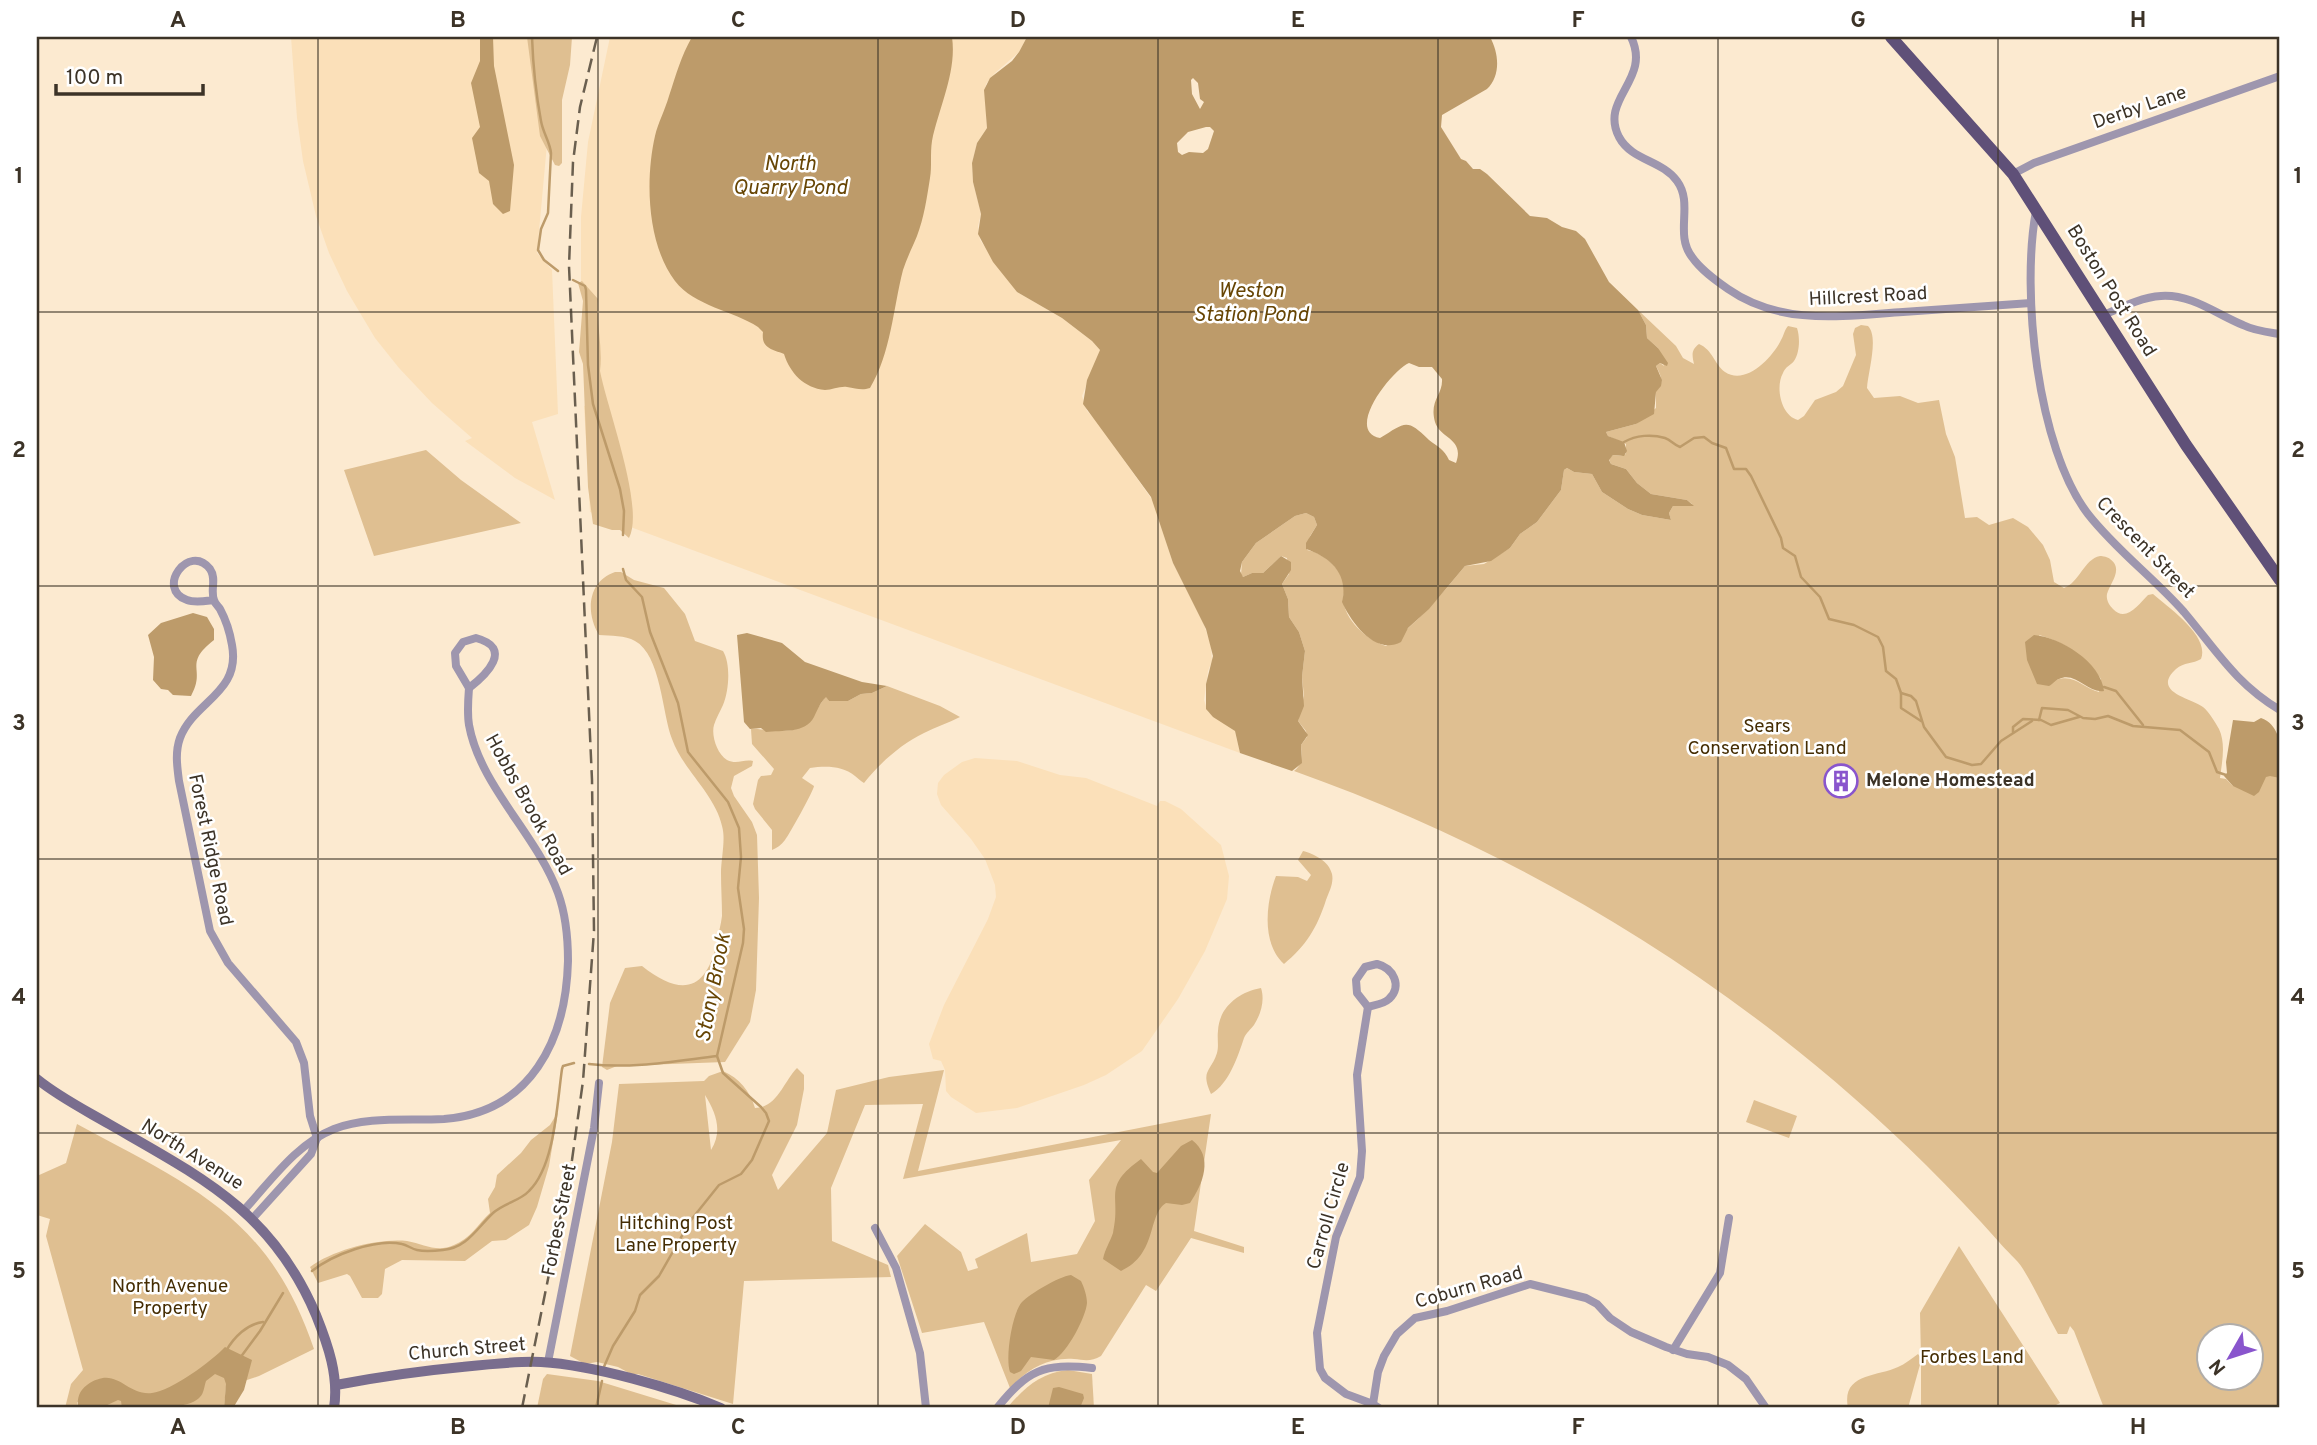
<svg xmlns="http://www.w3.org/2000/svg" width="2317" height="1445" font-family="Overpass,sans-serif">
  <rect width="100%" height="100%" fill="#fcead0"/>
  <!-- built -->
  <g fill="#fbe0b9">
    <path d="M291,37H531L547,144L537,253L552,270L558,414L532,422L555,500L515,478L465,441L472,438L432,403L399,368L375,338L347,291L329,253L316,216L303,161L297,118Z"/>
    <path d="M610,37H1027L1019,52L995,73L986,84L985,90L987,128L977,143L972,163L973,182L981,214L978,226L980,240L1017,292L1062,318L1092,341L1100,350L1082,396L1087,411L1094,418L1153,501L1173,563L1203,622L1211,645L1212,661L1208,671L1204,700L1208,712L1235,731L1240,753L590,512L584,406L592,404L587,311L581,285V217L588,142Z"/>
    <path d="M975,758L1017,761L1060,775L1086,778L1157,806L1160,801H1165L1181,809L1221,845L1229,876L1227,899L1205,951L1178,999L1142,1051L1106,1075L1084,1085L1017,1108L976,1113L951,1097L946,1091L945,1070L941,1061L933,1059L929,1044L944,1005L988,919L996,897L995,885L985,859L971,839L941,805L937,794L938,783L944,775L962,762Z"/>
  </g>
  <!-- green -->
  <g fill="#dfbf91" fill-rule="evenodd">
    <path d="M527,37H572L570,65L562,100V163L559,166L555,165L540,136Z"/>
    <path d="M582,281L598,299C596,323 603,347 600,371C607,408 645,508 629,538L620,530H612L593,524L588,487L583,364L579,352L583,301L578,283Z"/>
    <path d="M1638,310L1676,346L1683,358L1694,364C1692,355 1691,350 1699,344C1713,350 1714,364 1725,372C1746,386 1773,357 1781,340C1784,335 1784,331 1788,326L1797,328C1800,337 1800,352 1794,361C1791,365 1785,367 1783,373C1775,387 1781,416 1798,420L1804,416L1815,400L1836,392L1843,386L1856,355L1853,334L1855,328L1861,325L1868,326C1879,337 1868,372 1867,388L1874,398L1900,396L1918,403L1939,400L1946,434L1955,457L1965,518L1977,517L1989,525L2013,518L2028,527L2043,545L2050,560L2054,582L2064,588C2079,583 2084,559 2100,556C2103,556 2108,557 2110,559C2124,569 2110,583 2107,594C2106,600 2109,605 2113,609C2126,623 2139,604 2148,595L2153,594C2169,608 2210,636 2201,659C2193,664 2184,662 2176,669C2151,692 2191,698 2203,707C2209,712 2215,722 2219,729C2226,744 2222,762 2220,778L2226,779L2233,786L2280,741V1408H2104L2074,1331L2070,1326L2067,1334H2058C2046,1313 2036,1290 2023,1269C2017,1259 2006,1251 1999,1242C1975,1215 1951,1190 1926,1165C1748,989 1530,855 1294,771C1303,764 1302,755 1301,745L1307,737L1306,731L1298,721L1304,696L1302,677L1305,651L1299,632L1289,617L1288,599L1282,584L1289,574L1287,558L1281,556L1263,573H1252L1243,577L1241,575L1242,562L1256,543L1295,516L1306,513L1314,517L1317,525L1310,536L1307,550C1324,553 1343,570 1345,588C1345,591 1343,595 1343,598C1344,620 1367,640 1386,646C1417,624 1441,595 1465,566L1484,564L1510,548L1520,534L1537,522L1561,490L1564,470L1567,468L1574,472L1592,474L1602,492L1628,509L1642,515L1671,520L1669,513L1673,506L1692,504L1687,500L1651,494L1637,483L1626,469L1611,464L1609,459L1613,455L1621,456L1626,454V444L1608,436L1606,432L1636,424L1656,408V391C1665,382 1661,376 1656,366L1660,363L1664,366L1658,348L1647,338L1646,325ZM2039,635C2066,643 2085,656 2101,679L2099,692C2083,688 2074,673 2056,680ZM2208,1336H2250V1378H2208Z"/>
    <path d="M426,450L461,480L521,523L374,556L344,470Z"/>
    <path d="M615,572H621L634,580L664,588L685,614L695,641L723,651C731,664 729,691 723,705C720,712 716,718 714,725C711,735 717,754 727,760C737,765 743,759 753,761L752,766L734,776L731,788L734,796L752,822L757,835L759,898L756,990L750,1022L725,1062L617,1066L607,1070L602,1067L610,1003L625,968L642,966C680,996 706,993 717,942C718,934 721,925 722,916C722,902 721,888 721,873C721,859 726,839 722,826C715,794 683,770 672,739C662,713 661,655 635,641C625,635 611,636 599,635C585,612 588,581 615,572Z"/>
    <path d="M887,686L940,706L960,717C948,723 936,727 924,733C901,744 880,763 864,783C860,781 858,778 855,776C842,765 824,766 810,768L802,778L814,786C814,790 789,835 785,840C781,845 777,848 772,850V830L755,809L753,804L758,780L761,776L771,775L774,769L752,744L751,729C759,728 765,731 773,731C809,732 807,722 826,696L829,701H848L861,694L872,693Z"/>
    <path d="M1303,851C1314,854 1329,861 1332,874C1334,883 1329,892 1326,900C1317,928 1306,946 1284,964C1261,943 1266,902 1276,876L1298,877L1307,881L1311,875L1298,860Z"/>
    <path d="M1261,988C1265,1000 1261,1014 1254,1025C1251,1029 1246,1033 1244,1038C1238,1056 1229,1084 1211,1094C1200,1070 1211,1072 1217,1053C1219,1046 1217,1038 1218,1031C1219,1007 1239,992 1261,988Z"/>
    <path d="M797,1068L804,1075V1089L797,1125L772,1175L778,1190L827,1133L836,1090L889,1077L944,1070L918,1171L1211,1114L1194,1231L1244,1247V1253L1191,1238L1156,1291L1146,1285L1101,1356C1091,1362 1084,1360 1074,1359C1047,1357 1027,1370 1010,1388L984,1322L922,1333L897,1256L925,1224L961,1252L968,1271L978,1268L975,1259L1027,1233L1031,1262L1077,1254L1095,1221L1089,1180L1121,1140L903,1179L923,1104L865,1105L831,1188L832,1241L888,1265L891,1277L744,1281L733,1404L638,1374H631L618,1367L597,1362L585,1364L570,1356L612,1142L619,1084L704,1081L709,1076L723,1071C739,1078 750,1091 755,1108C777,1108 784,1081 797,1068ZM705,1095C716,1113 723,1131 711,1150Z"/>
    <path d="M1754,1100L1797,1116L1789,1138L1746,1122Z"/>
    <path d="M558,1112L549,1166L537,1207L529,1225L506,1240L492,1241L465,1261L402,1260L385,1269L382,1294L378,1298H362L350,1276L347,1274L318,1283L310,1267C333,1250 378,1238 407,1241C424,1244 437,1253 454,1245C470,1239 478,1224 490,1213L488,1199L495,1187L497,1175L521,1153L531,1140L550,1125Z"/>
    <path d="M77,1124C191,1186 269,1216 314,1349L259,1376L226,1387L224,1408H88L77,1402L78,1408H65L71,1384L83,1370L46,1236L50,1219L37,1215V1176L66,1163Z"/>
    <path d="M1959,1246L2060,1403L2050,1408H1921V1361L1908,1408H1848C1841,1373 1877,1377 1898,1367C1905,1364 1911,1359 1918,1354L1921,1358L1920,1313Z"/>
    <path d="M1068,1370L1092,1374L1094,1408H1007C1025,1387 1040,1373 1068,1370Z"/>
    <path d="M547,1374L598,1381L686,1408H537L543,1379Z"/>
  </g>
  <!-- water -->
  <g fill="#bd9b6a" fill-rule="evenodd">
    <path d="M480,37H493L494,66L514,165L510,211L503,214L493,204L489,181L479,173L472,138L480,127L471,83L480,61Z"/>
    <path d="M692,37H952C957,72 939,107 932,141C930,154 932,166 930,178C927,197 924,218 917,236C912,248 907,258 903,270C893,309 891,353 870,388C861,391 856,388 847,387C840,386 832,390 825,390C804,388 790,373 784,354C771,349 761,348 763,332L758,327C734,311 694,306 675,281C647,244 645,180 655,136C658,123 665,110 669,96C676,75 681,56 692,37Z"/>
    <path d="M1027,37H1490C1499,53 1501,76 1487,89L1442,115L1441,127L1461,159L1466,161L1473,169H1480L1487,174L1530,216L1547,218L1562,227L1576,231L1585,239L1609,282L1638,310L1646,325L1647,338L1658,348L1668,363L1667,366L1660,363L1656,366L1662,380L1661,386L1656,392L1654,414L1636,424L1606,432L1608,436L1624,442L1627,451L1624,456L1613,455L1609,460L1611,464L1626,469L1637,483L1651,494L1687,500L1694,506H1673L1669,513L1671,520L1642,515L1628,509L1602,492L1592,474L1574,472L1567,468L1564,470L1561,490L1537,522L1520,534L1510,548L1491,561L1465,566L1429,609L1408,628L1401,642C1375,656 1351,622 1342,602C1349,574 1330,557 1306,549V543L1317,525L1314,517L1306,513L1295,516L1256,543L1242,562L1240,571L1243,577L1252,573H1263L1281,556L1291,562V570L1282,584L1288,599L1289,617L1299,632L1305,651L1302,677L1304,706L1298,721L1308,735L1301,745L1302,763L1292,771L1240,753L1235,731L1213,717L1206,709V684L1213,656L1206,629L1173,563L1151,497L1083,404L1087,380L1100,350L1092,341L1062,318L1017,292L993,262L978,234L981,214L973,182L972,163L977,143L987,128L984,90L990,78L1012,61L1019,52ZM1193,78L1198,83L1200,99L1204,102L1200,109L1192,94L1191,80ZM1206,127H1210L1214,131L1208,149L1203,153L1189,152L1182,155L1178,152L1177,143L1188,132ZM1409,363L1419,367H1432L1442,379C1443,395 1429,400 1435,422C1440,439 1465,438 1456,463L1449,460C1444,449 1438,447 1429,440C1406,417 1405,423 1380,438C1344,431 1392,370 1409,363Z"/>
    <path d="M193,613L207,617L214,629V640C182,665 207,668 191,696L173,695L168,690L161,689L153,680L154,657L148,635L161,623Z"/>
    <path d="M747,633L782,643L805,662L862,682L887,686L872,693L861,694L848,701H829L826,697C820,703 818,709 814,717C805,734 782,730 766,732L761,728L750,729L744,722L737,635Z"/>
    <path d="M2034,635C2060,637 2101,662 2104,691C2088,694 2076,671 2059,679C2055,680 2053,684 2049,686L2037,684L2027,660L2025,642Z"/>
    <path d="M2261,718C2285,727 2280,757 2280,778L2270,776L2266,777L2259,792L2254,796L2233,786L2224,776L2227,773L2226,762L2233,720L2254,722Z"/>
    <path d="M1192,1140C1214,1157 1203,1184 1190,1203L1182,1205L1166,1203C1147,1215 1158,1254 1121,1271L1103,1259C1105,1249 1110,1242 1113,1233C1122,1194 1101,1188 1141,1159L1153,1172L1157,1173L1181,1146Z"/>
    <path d="M1071,1275L1081,1281C1084,1287 1087,1296 1087,1303C1086,1317 1067,1353 1054,1360L1031,1357L1021,1371L1014,1374L1010,1372C1005,1358 1012,1313 1022,1302C1031,1293 1058,1277 1071,1275Z"/>
    <path d="M225,1347L252,1360L244,1390L233,1408H224L226,1384L224,1378L215,1374L206,1381C204,1387 204,1393 200,1397C188,1411 140,1408 122,1408L121,1401L118,1400L101,1408H78C77,1398 79,1391 87,1385C117,1364 125,1396 152,1393C171,1391 212,1361 225,1347Z"/>
    <path d="M1059,1387L1083,1394L1084,1398L1080,1408H1048L1053,1388Z"/>
  </g>
  <g fill="none" stroke-linecap="round" stroke-linejoin="round">
    <!-- stream -->
    <g stroke="#bd9b6a" stroke-width="2.5">
      <path d="M532,37C533,65 536,94 541,121C543,133 550,142 551,153L548,213L541,229L538,250L544,260L558,271"/>
      <path d="M573,280L585,286L586,290L588,365L593,404L620,489L624,511L623,535"/>
      <path d="M1624,442C1636,435 1652,434 1665,438C1671,440 1674,445 1680,447L1694,438L1704,437L1712,443L1726,448L1734,469H1746L1751,476L1781,538L1783,548L1795,556L1801,577L1820,597L1829,619L1854,625L1878,637L1883,647L1886,671L1896,679L1901,693V708L1921,721"/>
      <path d="M2104,687L2116,691L2143,725"/>
      <path d="M1901,693L1911,696L1916,701L1924,727L1946,757L1972,765L1981,764L2001,741L2032,721"/>
      <path d="M2039,720L2042,708L2068,710L2083,718L2095,719L2108,716L2133,726L2180,730L2209,752L2217,772L2226,775"/>
      <path d="M2013,732V727L2023,719L2041,720L2051,725L2079,717"/>
      <path d="M589,1064C632,1069 675,1061 717,1056"/>
      <path d="M312,1271C332,1255 376,1238 402,1244C407,1245 412,1249 417,1250C425,1252 435,1251 443,1250C467,1248 477,1228 493,1213C504,1203 520,1201 529,1191C555,1166 557,1103 562,1069L563,1066L574,1063"/>
      <path d="M226,1351C234,1337 247,1324 263,1322"/>
      <path d="M240,1358L260,1331L283,1293"/>
      <path d="M603,1369L613,1346L635,1311L640,1295L659,1276L691,1220L719,1185L741,1174L752,1160L769,1121L766,1113L761,1107L723,1073L717,1056L743,943L744,929L738,888L741,857L739,828L728,802L688,752L678,703L650,632L642,597L626,580L623,569"/>
      <path d="M596,1408L602,1381"/>
    </g>
    <!-- street -->
    <g stroke="#9e96ae" stroke-width="8">
      <path d="M1631,37C1652,80 1599,98 1619,137C1632,161 1662,160 1677,181C1694,204 1674,234 1692,257C1701,270 1715,280 1728,289C1781,326 1843,316 1903,312C1946,309 1989,306 2031,303"/>
      <path d="M2013,174L2034,163L2280,76"/>
      <path d="M2036,211C2021,291 2037,448 2088,514C2116,550 2154,578 2184,612C2216,650 2236,684 2280,710"/>
      <path d="M2104,315C2122,307 2142,297 2161,296C2192,294 2216,314 2243,325C2255,331 2267,332 2280,334"/>
      <path d="M214,600C205,601 195,603 187,600C155,589 189,542 210,569C217,579 210,590 214,600C215,604 218,606 220,609C226,620 230,633 232,645C241,693 194,701 180,738C175,752 177,766 179,781L210,931L228,963L296,1042L304,1063L310,1116L317,1138"/>
      <path d="M476,638C514,648 486,675 469,688L456,666L455,653L463,642Z"/>
      <path d="M1377,964C1393,968 1403,986 1389,999C1384,1004 1375,1005 1368,1007L1357,993L1356,980L1365,967Z"/>
      <path d="M1368,1007L1357,1075L1362,1151L1360,1177L1336,1237L1317,1333L1320,1369L1325,1378L1346,1394L1373,1404"/>
      <path d="M244,1210C271,1181 296,1144 334,1129C367,1116 408,1121 444,1119C531,1112 566,1040 568,961C568,938 566,915 558,893C537,835 480,786 469,725C467,713 468,701 469,688"/>
      <path d="M253,1218L311,1154L317,1138"/>
      <path d="M875,1228L896,1268L920,1353L926,1408"/>
      <path d="M1673,1350L1720,1273L1729,1218"/>
      <path d="M548,1362L594,1128L599,1083"/>
      <path d="M997,1408C1028,1370 1043,1363 1092,1368"/>
      <path d="M1379,1408L1373,1404L1378,1372L1384,1356L1397,1334L1415,1318L1447,1311L1530,1284L1586,1298L1597,1304L1610,1318L1631,1332L1666,1347L1687,1354L1708,1357L1728,1365L1746,1379L1766,1408"/>
    </g>
    <!-- secondary -->
    <g stroke="#796d8e" stroke-width="10">
      <path d="M37,1079C59,1097 85,1110 109,1124C201,1177 272,1211 316,1315C328,1345 339,1376 334,1408"/>
      <path d="M336,1385C378,1377 419,1371 462,1367C489,1364 515,1361 541,1362C593,1365 674,1388 721,1408"/>
    </g>
    <!-- primary -->
    <path stroke="#5f5078" stroke-width="12" d="M1891,37L2013,174L2186,445L2280,580"/>
    <!-- rail -->
    <path stroke="#6a5f4f" stroke-width="2.5" stroke-dasharray="14 7" stroke-linecap="butt" d="M522,1408L572,1160L583,1081L594,931L592,780L569,266L573,162L580,107L597,37"/>
  </g>
  <!-- grid -->
  <path fill="none" stroke="#3c3327" stroke-width="2" stroke-opacity="0.55" d="M318,37V1408M598,37V1408M878,37V1408M1158,37V1408M1438,37V1408M1718,37V1408M1998,37V1408M37,312H2280M37,586H2280M37,859H2280M37,1133H2280"/>
  <!-- icons -->
  <defs>
    <symbol id="building-ring" viewBox="-11 -11 22 22"><circle r="9.5" fill="#fff" stroke="#8955cd" stroke-width="1.5"/><path d="M-4-6H4V6H1V3H-1V6H-4ZM-2.5-4.3h1.7v1.8h-1.7ZM.8-4.3h1.7v1.8H.8ZM-2.5-1h1.7V.8h-1.7ZM.8-1h1.7V.8H.8Z" fill="#8955cd"/></symbol>
  </defs>
  <g fill-rule="evenodd">
    <use href="#building-ring" x="1822" y="762" width="38" height="38"/>
  </g>
  <g text-anchor="middle" dominant-baseline="central" stroke-width="5" stroke-linejoin="round" paint-order="stroke">
    <!-- street labels -->
    <g font-size="19" fill="#3c3327" stroke="#fff">
      <text transform="translate(2140 108) rotate(-19)">Derby Lane</text>
      <text transform="translate(2111 291) rotate(58)">Boston Post Road</text>
      <text transform="translate(1868 297) rotate(-3)">Hillcrest Road</text>
      <text transform="translate(2145 548) rotate(46)">Crescent Street</text>
      <text transform="translate(528 805) rotate(61)">Hobbs Brook Road</text>
      <text transform="translate(210 850) rotate(78)">Forest Ridge Road</text>
      <text transform="translate(192 1155) rotate(32)">North Avenue</text>
      <text transform="translate(1329 1216) rotate(-74)">Carroll Circle</text>
      <text transform="translate(560 1220) rotate(-79)">Forbes Street</text>
      <text transform="translate(1469 1288) rotate(-16)">Coburn Road</text>
      <text transform="translate(467 1350) rotate(-5)">Church Street</text>
    </g>
    <!-- park labels -->
    <g font-size="19" fill="#452d03" stroke="#fff">
      <text x="1767" y="727">Sears<tspan x="1767" dy="22">Conservation Land</tspan></text>
      <text x="676" y="1224">Hitching Post<tspan x="676" dy="22">Lane Property</tspan></text>
      <text x="170" y="1287">North Avenue<tspan x="170" dy="22">Property</tspan></text>
      <text x="1972" y="1358">Forbes Land</text>
    </g>
    <!-- poi labels -->
    <g font-size="19" font-weight="bold" fill="#3c3327" stroke="#fff" text-anchor="start">
      <text x="1866" y="781">Melone Homestead</text>
    </g>
    <!-- water labels -->
    <g font-size="21" font-style="italic" fill="#674504" stroke="#fff">
      <text x="790" y="164">North<tspan x="790" dy="24">Quarry Pond</tspan></text>
      <text x="1251" y="291">Weston<tspan x="1251" dy="24">Station Pond</tspan></text>
      <text transform="translate(714 988) rotate(-79)">Stony Brook</text>
    </g>
  </g>
  <!-- border -->
  <rect width="2317" height="1445" fill="none" stroke="#ffffff" stroke-width="77"/>
  <!-- north arrow -->
  <g transform="translate(2230 1357) rotate(231)"><circle r="33" fill="#ffffff" stroke="#b1ada9" stroke-width="2"/>
  <path d="M0-5L12 26L0 18L-12 26Z" fill="#8955cd"/>
  <text y="-10" font-size="19" font-weight="bold" text-anchor="middle" fill="#3c3327">N</text>
  </g>
  <!-- scale -->
  <path d="M56 84v10h147v-10" fill="none" stroke="#3c3327" stroke-width="3.5"/>
  <text x="66" y="84" font-size="21" fill="#3c3327" stroke="#ffffff" stroke-width="5" paint-order="stroke">100 m</text>
  <rect x="38" y="38" width="2240" height="1368" fill="none" stroke="#3c3327" stroke-width="2.5"/>
  <g font-size="23" text-anchor="middle" font-weight="bold" fill="#3c3327">
    <text x="178" y="27">A</text>
    <text x="458" y="27">B</text>
    <text x="738" y="27">C</text>
    <text x="1018" y="27">D</text>
    <text x="1298" y="27">E</text>
    <text x="1578" y="27">F</text>
    <text x="1858" y="27">G</text>
    <text x="2138" y="27">H</text>
    <text x="19" y="183">1</text>
    <text x="2298" y="183">1</text>
    <text x="19" y="457">2</text>
    <text x="2298" y="457">2</text>
    <text x="19" y="730">3</text>
    <text x="2298" y="730">3</text>
    <text x="19" y="1004">4</text>
    <text x="2298" y="1004">4</text>
    <text x="19" y="1278">5</text>
    <text x="2298" y="1278">5</text>
    <text x="178" y="1434">A</text>
    <text x="458" y="1434">B</text>
    <text x="738" y="1434">C</text>
    <text x="1018" y="1434">D</text>
    <text x="1298" y="1434">E</text>
    <text x="1578" y="1434">F</text>
    <text x="1858" y="1434">G</text>
    <text x="2138" y="1434">H</text>
  </g>
</svg>
